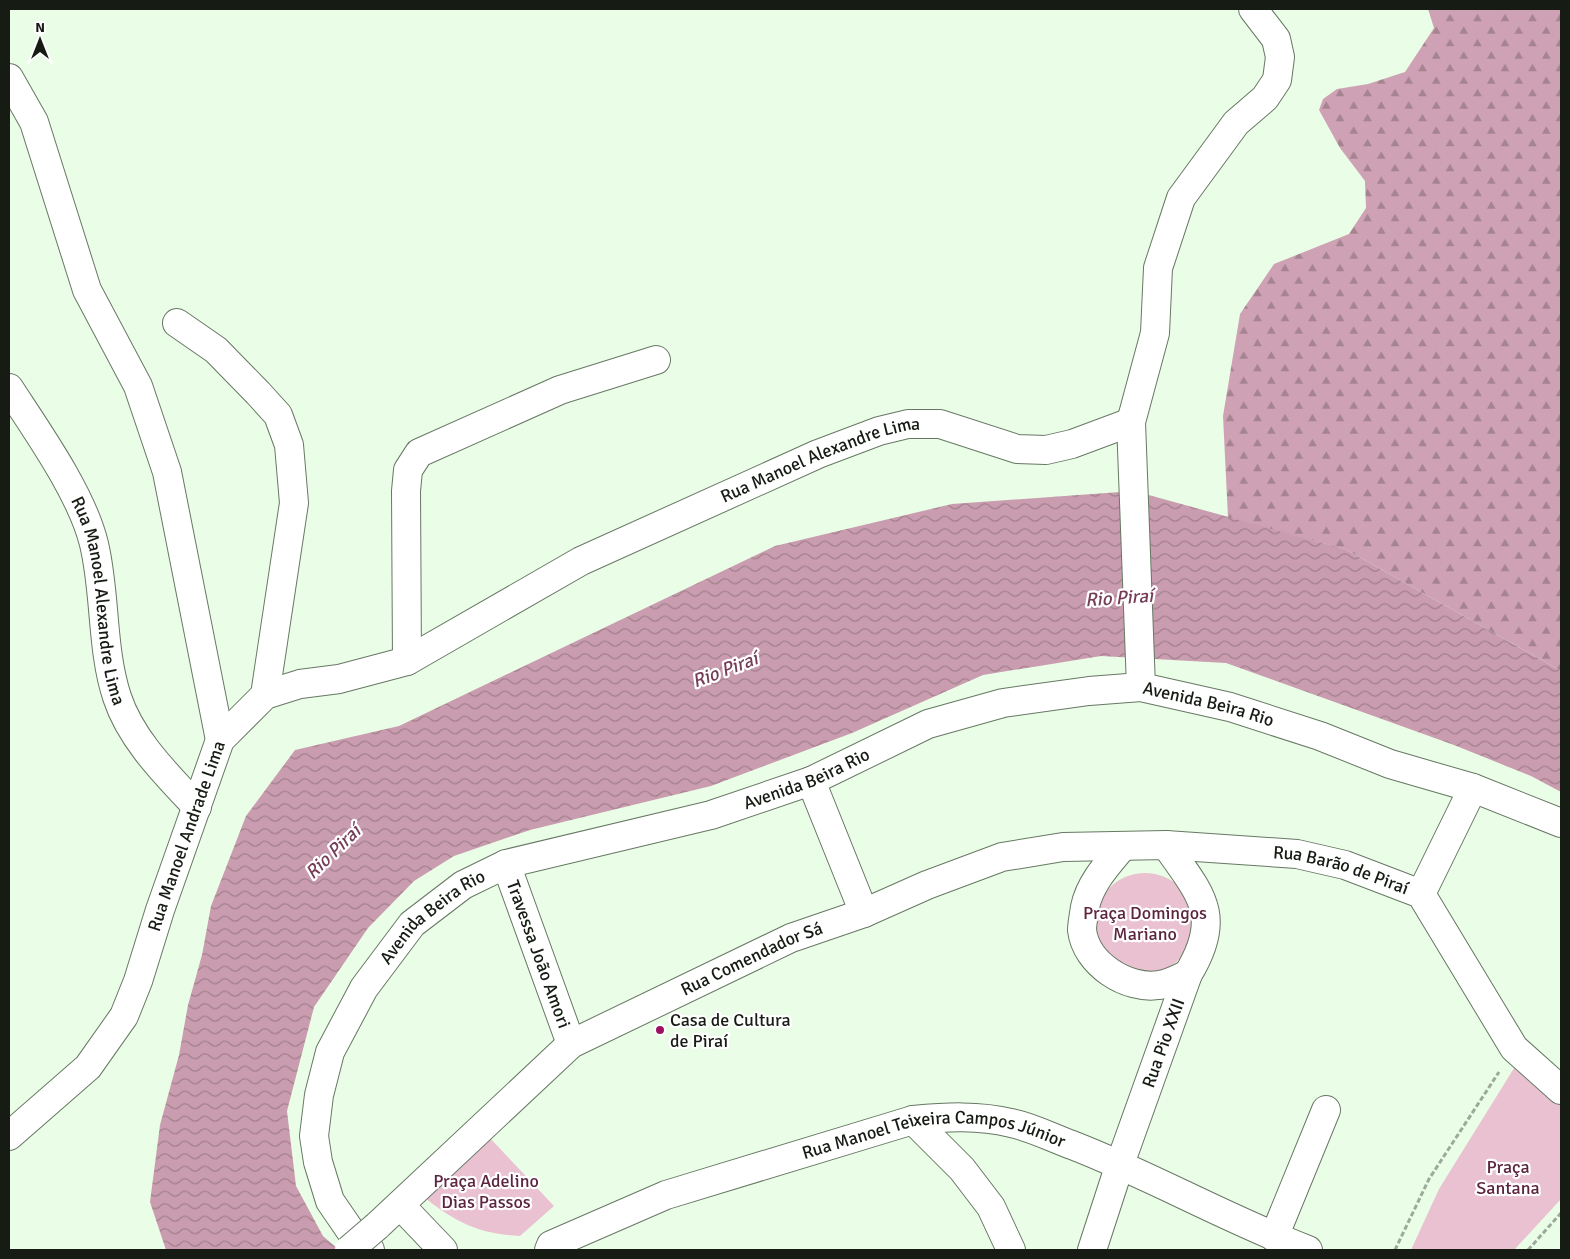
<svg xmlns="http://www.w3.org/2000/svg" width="1570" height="1259" font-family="Signika,sans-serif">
  <defs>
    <pattern id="forest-firs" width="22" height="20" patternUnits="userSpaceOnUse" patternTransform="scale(1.25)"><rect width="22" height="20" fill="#cea2b4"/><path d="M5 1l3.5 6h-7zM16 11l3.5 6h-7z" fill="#a68391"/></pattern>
    <pattern id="water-waves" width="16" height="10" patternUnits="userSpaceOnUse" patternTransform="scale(1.25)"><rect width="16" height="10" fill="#c99daf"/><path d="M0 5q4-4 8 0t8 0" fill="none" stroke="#a27f8d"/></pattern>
  </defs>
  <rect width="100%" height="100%" fill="#eafde6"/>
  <!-- forest -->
  <path fill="url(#forest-firs)" d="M1428,9H1561V671L1345,549L1228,518L1223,416L1240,314L1274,264L1349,234L1366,208L1365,181L1340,148L1319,110L1323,99L1337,89L1368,84L1405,72L1434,28Z"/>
  <!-- park -->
  <g fill="#e9c1d1">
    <circle cx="1145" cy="923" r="50"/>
    <path d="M1516,1065L1561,1106V1199L1514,1250H1411L1439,1189Z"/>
    <path d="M488,1136L554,1206L520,1236C477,1234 454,1221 421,1195Z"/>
  </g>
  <!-- water -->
  <path fill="url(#water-waves)" d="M1134,491L1345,549L1561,671V792L1531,776L1454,745L1226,663L1101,656L983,675L852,733L711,786L530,830L454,856L414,881L368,928L314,1007L287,1111L296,1186L323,1236L339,1250H166L150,1202L160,1125L179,1055L188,1005L202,955L211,906L246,816L295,750L399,726L775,546L952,504Z"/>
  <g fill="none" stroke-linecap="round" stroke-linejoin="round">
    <defs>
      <g id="minor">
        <path d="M9,78L34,122L87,290L138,386L167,472L220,740"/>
        <path d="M177,323L216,350L258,393L278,415L289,445L294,503L265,695"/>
        <path id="s1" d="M9,388C37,431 82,494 94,544C106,594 101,648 117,697C131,740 167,775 197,807"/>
        <path d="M407,661L406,491L408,470L419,453L560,390L656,360"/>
        <path d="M1141,687L1131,422L1155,333L1158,268L1181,198L1236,123L1265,98L1277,80L1280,57L1276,39L1253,9"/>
        <path d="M811,781L864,913"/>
        <path d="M1123,846C1108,864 1090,883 1085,907C1084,914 1082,924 1082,930C1086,964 1127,990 1159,985C1169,984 1179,978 1188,974"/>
        <path id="s2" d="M506,864L571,1044"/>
        <path d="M1421,894L1473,788"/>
        <path d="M913,1120L962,1169L991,1207L1011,1250"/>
        <path id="s3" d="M9,1136L88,1067L124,1016L138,981L160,910L220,740L265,695L300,684L339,679L407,661L581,561L818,454L879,431L908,424H940L1017,449L1046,450L1072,444L1131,422"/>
        <path d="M400,1205L443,1250"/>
        <path id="s4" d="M377,1226L571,1044L791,938L864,913L927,885L1002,857L1063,847L1166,845L1297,854L1345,865L1421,894L1514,1048L1561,1090"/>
        <path d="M1274,1237L1326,1110"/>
        <path id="s5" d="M370,1250L354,1236L330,1201L318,1162L314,1136L319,1095L330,1052L364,988L412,924L463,885L506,864L711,815L811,781L928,724L1003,703L1089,691L1141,687L1230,707L1320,736L1390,764L1473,788L1561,823"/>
        <path id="s6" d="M549,1250L551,1245L666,1195L913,1120C945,1117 979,1115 1011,1123C1032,1127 1052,1138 1072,1145C1152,1176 1227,1219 1308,1250"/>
        <path id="s7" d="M1092,1250L1120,1164L1188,974C1224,915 1200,894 1166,845"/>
      </g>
    </defs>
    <!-- minor casing -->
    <use href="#minor" stroke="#677864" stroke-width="30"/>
    <!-- path -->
    <g stroke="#9cab99" stroke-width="3" stroke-dasharray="5 2.5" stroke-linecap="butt">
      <path d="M1395,1250L1429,1179L1499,1072"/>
      <path d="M1528,1250L1561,1213"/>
    </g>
    <!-- minor -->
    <use href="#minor" stroke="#fff" stroke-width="28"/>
    <defs>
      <path id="minor-bridge" d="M349,1250L377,1226"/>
    </defs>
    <!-- minor-bridge casing -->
    <use href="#minor-bridge" stroke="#677864" stroke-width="30" stroke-linecap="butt"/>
    <!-- minor-bridge -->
    <use href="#minor-bridge" stroke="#fff" stroke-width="28"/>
  </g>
  <!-- markers -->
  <circle fill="#9b1060" stroke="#fff" stroke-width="2" cx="660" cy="1030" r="5"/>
  <g text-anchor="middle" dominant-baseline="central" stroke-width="4.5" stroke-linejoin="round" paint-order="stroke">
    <!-- street labels -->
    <g font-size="18" fill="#161c14" stroke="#fff">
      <text stroke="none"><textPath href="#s3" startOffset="1131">Rua Manoel Alexandre Lima</textPath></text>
      <text stroke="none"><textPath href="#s1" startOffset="235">Rua Manoel Alexandre Lima</textPath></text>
      <text stroke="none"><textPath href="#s5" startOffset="1214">Avenida Beira Rio</textPath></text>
      <text stroke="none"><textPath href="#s5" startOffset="794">Avenida Beira Rio</textPath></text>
      <text stroke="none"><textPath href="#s3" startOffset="358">Rua Manoel Andrade Lima</textPath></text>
      <text stroke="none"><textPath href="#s4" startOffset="1079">Rua Barão de Piraí</textPath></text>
      <text stroke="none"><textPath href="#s5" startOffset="389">Avenida Beira Rio</textPath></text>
      <text stroke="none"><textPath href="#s2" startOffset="96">Travessa João Amori</textPath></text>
      <text stroke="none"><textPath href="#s4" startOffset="466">Rua Comendador Sá</textPath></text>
      <text stroke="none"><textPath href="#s7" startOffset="219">Rua Pio XXII</textPath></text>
      <text stroke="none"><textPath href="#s6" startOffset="409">Rua Manoel Teixeira Campos Júnior</textPath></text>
    </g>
    <!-- park labels -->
    <g font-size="18" fill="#5c253f" stroke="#fff">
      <text x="1145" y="913">Praça Domingos<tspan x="1145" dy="21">Mariano</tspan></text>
      <text x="1508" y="1167">Praça<tspan x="1508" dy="21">Santana</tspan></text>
      <text x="486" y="1181">Praça Adelino<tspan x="486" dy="21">Dias Passos</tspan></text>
    </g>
    <!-- poi labels -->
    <g font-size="18" fill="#161c14" stroke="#fff" text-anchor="start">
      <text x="670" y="1020">Casa de Cultura<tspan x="670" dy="21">de Piraí</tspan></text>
    </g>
    <!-- water labels -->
    <g font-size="19" font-style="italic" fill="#753c56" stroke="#fff">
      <text transform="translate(1119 598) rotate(-4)">Rio Piraí</text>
      <text transform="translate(725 670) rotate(-21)">Rio Piraí</text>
      <text transform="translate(333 852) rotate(-44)">Rio Piraí</text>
    </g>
  </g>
  <!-- border -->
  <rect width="1570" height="1259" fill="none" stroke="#161c14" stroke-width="20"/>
  <!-- north arrow -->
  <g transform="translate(40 40)" stroke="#ffffff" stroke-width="4" paint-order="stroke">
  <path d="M0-4L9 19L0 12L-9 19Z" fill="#161c14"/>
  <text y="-8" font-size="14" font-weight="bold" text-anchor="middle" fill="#161c14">N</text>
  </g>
</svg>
